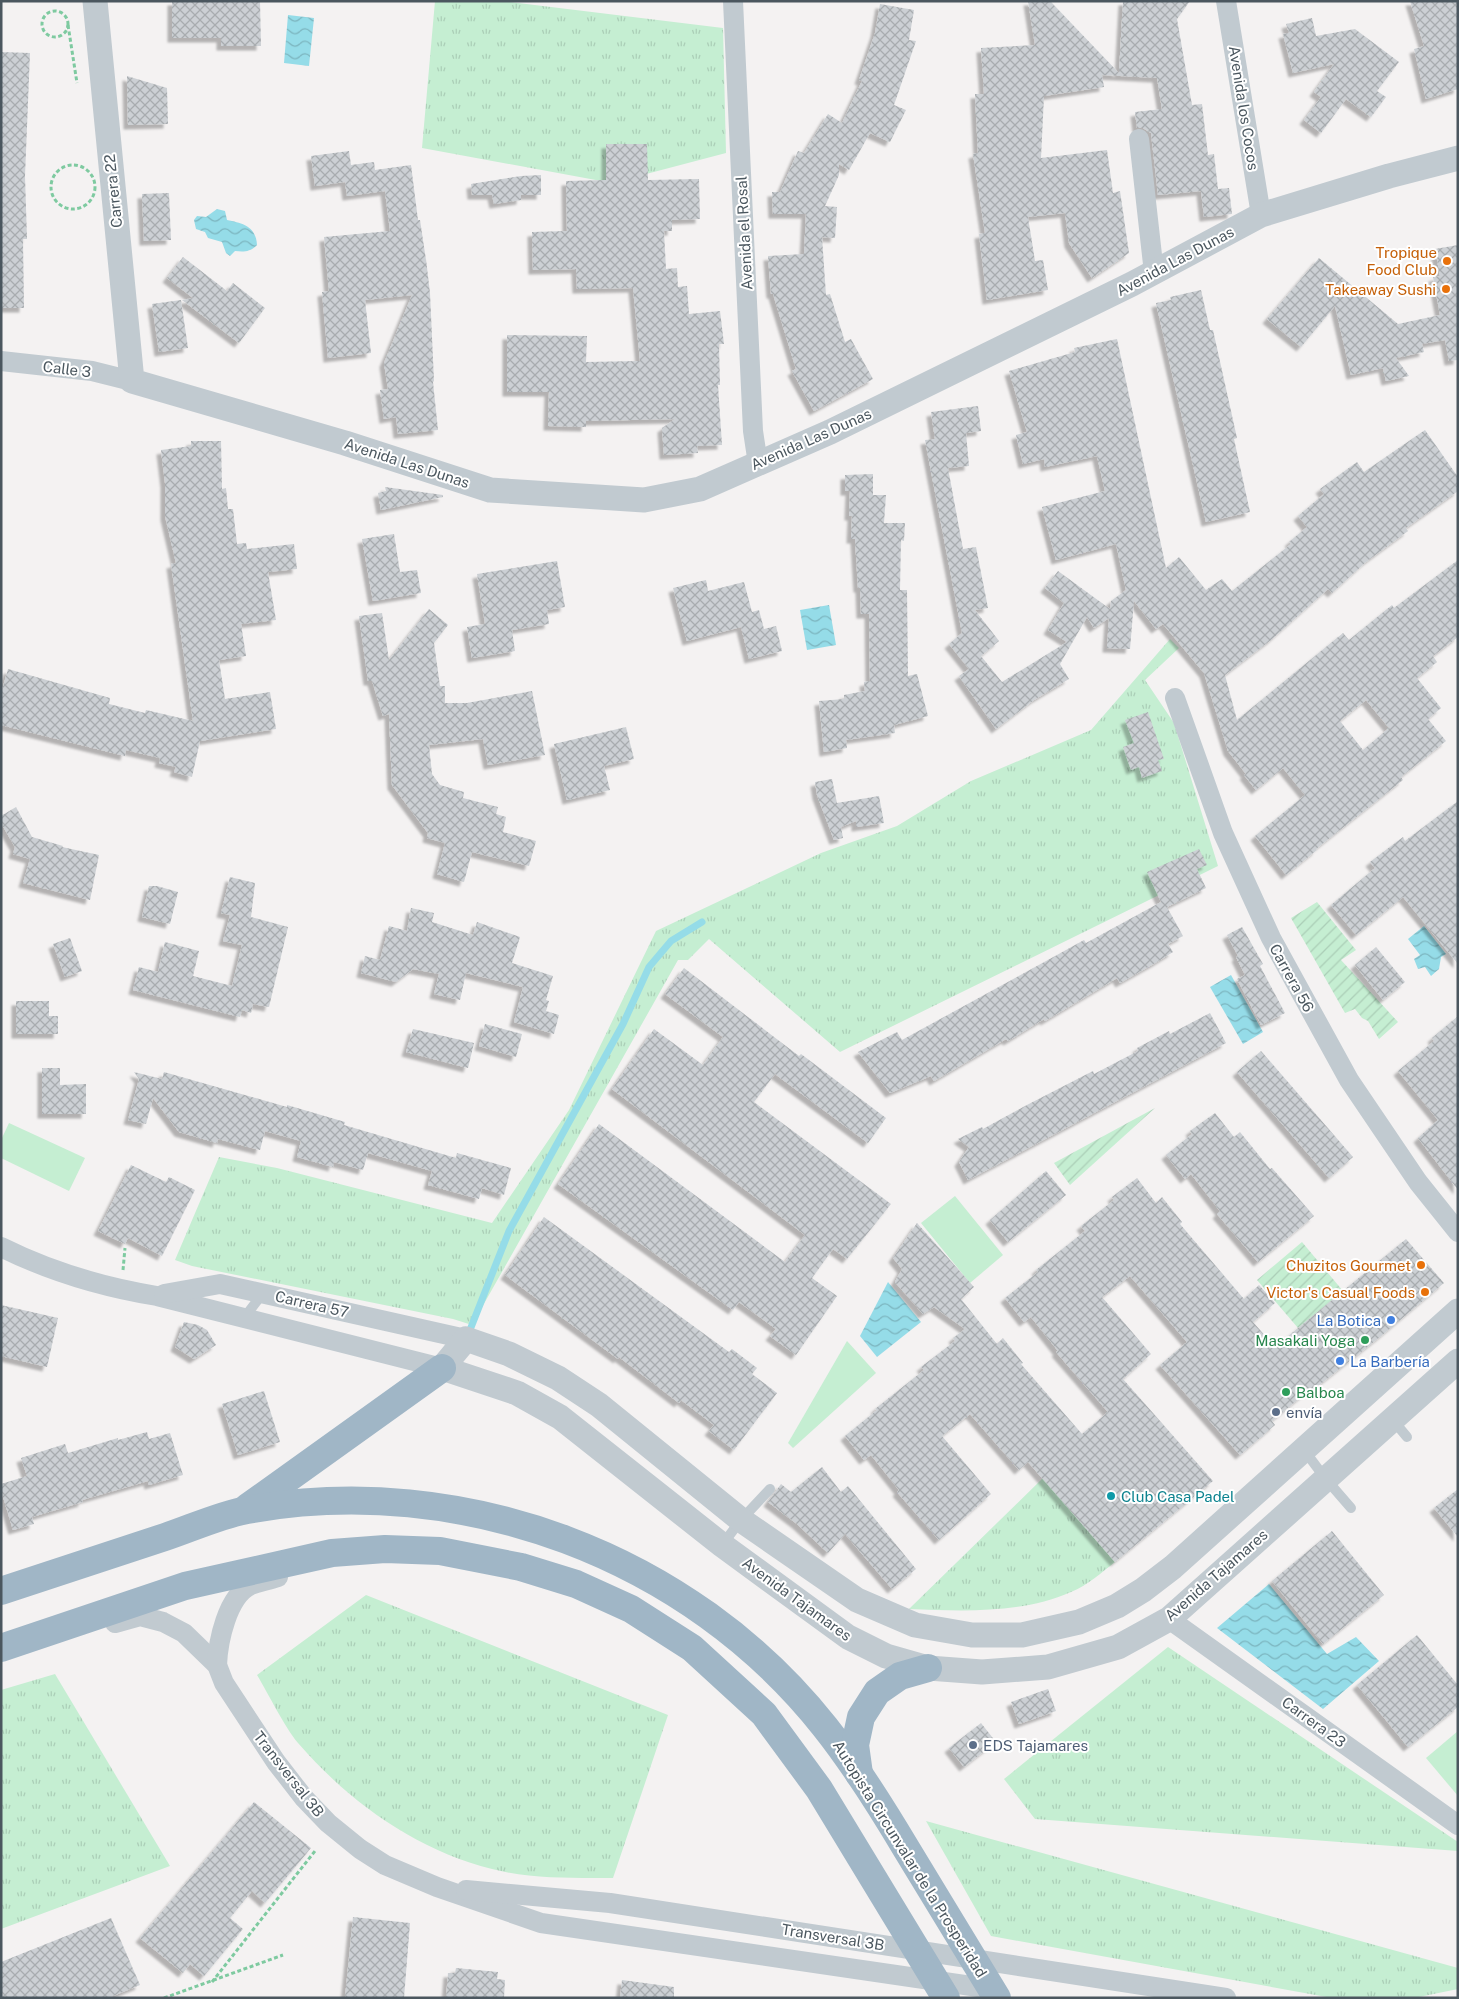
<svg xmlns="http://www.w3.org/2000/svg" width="1459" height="1999" font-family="'Public Sans',sans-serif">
  <defs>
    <pattern id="grass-tufts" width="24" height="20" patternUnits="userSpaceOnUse" patternTransform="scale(1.25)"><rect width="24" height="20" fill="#c5eed2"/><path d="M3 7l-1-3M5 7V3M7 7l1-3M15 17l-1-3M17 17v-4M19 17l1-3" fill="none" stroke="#abceb7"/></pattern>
    <pattern id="garden-furrows" width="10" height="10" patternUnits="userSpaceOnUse" patternTransform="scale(1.25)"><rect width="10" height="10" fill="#c5eed2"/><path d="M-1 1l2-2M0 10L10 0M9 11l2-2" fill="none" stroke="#abceb7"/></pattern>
    <pattern id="water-waves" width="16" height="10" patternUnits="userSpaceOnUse" patternTransform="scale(1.25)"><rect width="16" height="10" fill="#95dce8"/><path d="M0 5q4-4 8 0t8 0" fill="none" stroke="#7cb5bf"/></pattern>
    <pattern id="building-cross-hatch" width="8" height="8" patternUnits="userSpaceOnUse" patternTransform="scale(1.25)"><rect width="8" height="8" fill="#ccd0d4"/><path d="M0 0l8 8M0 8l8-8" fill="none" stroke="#a8acaf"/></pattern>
    <filter id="shadow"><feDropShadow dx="-4.5" dy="4.5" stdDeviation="1" flood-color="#0004"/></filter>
  </defs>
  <rect width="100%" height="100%" fill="#f4f2f2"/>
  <!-- grass -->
  <g fill="url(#grass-tufts)">
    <path d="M435,1H502L723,28L726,153L612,183L422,148Z"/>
    <path d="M1170,639L1179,648L1145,680L1174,723L1218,866L840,1052L709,939L688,960H678L472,1325L453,1319L192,1266L175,1260L219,1157L277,1168L492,1223L569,1110L656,931L821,853L897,826L971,781L1091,730Z"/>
    <path d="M1043,1478L1115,1562C1101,1573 1088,1585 1071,1592C1021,1614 963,1611 909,1609Z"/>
    <path d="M366,1595L668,1715L613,1878C574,1878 530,1879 492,1869C416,1850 349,1802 298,1743C284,1726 269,1695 257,1675Z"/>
    <path d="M1168,1647L1458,1842V1851L1035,1819L1004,1779Z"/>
    <path d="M55,1674L170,1866L1,1929V1690Z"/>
    <path d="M926,1821L1458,1968V1989L1414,1998H1332L991,1936Z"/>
  </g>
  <!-- park -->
  <g fill="#c5eed2">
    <path d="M9,1123L85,1158L69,1191L1,1158V1140Z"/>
    <path d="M955,1196L1003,1255L970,1283L921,1223Z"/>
    <path d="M847,1341L876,1373L793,1448L788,1443Z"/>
    <path d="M1458,1731V1796L1426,1758Z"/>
  </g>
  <!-- garden -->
  <g fill="url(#garden-furrows)">
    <path d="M1317,902L1356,950L1341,960L1398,1022L1379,1039L1368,1021L1362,1018L1355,1009L1345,1013L1291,918Z"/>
    <path d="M1155,1108L1070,1185L1054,1163Z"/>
    <path d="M1302,1242L1343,1291L1298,1328L1257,1280Z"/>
  </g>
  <!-- water -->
  <g fill="url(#water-waves)">
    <path d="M288,15L314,18L309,66L284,63Z"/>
    <path d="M217,209L225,211L227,220C242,223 256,226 257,245C250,252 244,252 235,251L230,256L226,253L222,242L208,238L205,232L196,229L194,220L197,216L206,217Z"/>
    <path d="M829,605L836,645L807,650L800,610Z"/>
    <path d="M1424,926L1446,954L1441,957L1439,969L1431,976L1425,967L1418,969L1414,959L1420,955L1408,939Z"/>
    <path d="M1231,975L1263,1032L1243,1044L1210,987Z"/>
    <path d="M888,1282L921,1322L877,1357L860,1336Z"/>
    <path d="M1269,1584L1327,1654L1356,1637L1379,1661L1323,1709L1217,1628Z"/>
  </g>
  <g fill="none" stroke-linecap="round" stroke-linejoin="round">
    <!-- stream -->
    <path stroke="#95dce8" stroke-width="7" d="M468,1335L509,1231L623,1024L649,967L671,941L702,922"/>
  </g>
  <!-- building -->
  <g fill="url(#building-cross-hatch)" fill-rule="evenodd" filter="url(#shadow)">
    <path d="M172,1H260L261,46H221V38H172Z"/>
    <path d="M1028,1H1050L1119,73L1123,1H1190L1177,19L1192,105L1202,104L1208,155L1214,154L1218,189L1229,188L1232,214L1204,217L1201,191L1158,195L1151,133L1143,128H1137L1135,112L1162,109L1157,78L1102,75L1104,87L1044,96L1041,158L1107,150L1113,193L1120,191L1129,253L1092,278L1069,243L1065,213L1028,217L1035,261L1043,260L1048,290L987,300L979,234L985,233L973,154L978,153L975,94H984L981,48L1035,45Z"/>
    <path d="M1410,1H1458V89L1426,99L1414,49L1424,46Z"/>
    <path d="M880,4L914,10L909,40L916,41L894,105L906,110L890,142L870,133L849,170L839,164V175L825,206L837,207L835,238L822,237L826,295L830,294L845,342L851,339L873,379L814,411L792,371L796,369L773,294H771L768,256L804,254L806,214H773L772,192H780L798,151L804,153L828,114L842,123L862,81L859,80L875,33Z"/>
    <path d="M1312,18L1316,36L1355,29L1399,62L1377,91L1386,97L1371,117L1346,99L1321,133L1304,120L1321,97L1314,92L1334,64L1293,73L1283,34L1289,33L1286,24Z"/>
    <path d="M1,52L30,53L25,176L27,239H23L24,308H1Z"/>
    <path d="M127,76L167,88L168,124L128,125Z"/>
    <path d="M606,144H647L648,180L699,179L700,219L672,220V231H664L666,269L677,268L678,287L687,286L689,314L720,311L724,344H719L720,385H718L722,445L697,446L698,453L664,455L662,428L675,419L586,421V427L548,426L549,392H507V335L587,336L586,362L640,361L633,288L577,289L576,269L533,270L532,232L567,231L566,181L606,180Z"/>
    <path d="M349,151L351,165L374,162L375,170L411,165L418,220H420L426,260V259L430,293L434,381L433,382L438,430L398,434L396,417L384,419L380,390L388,389L384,363L412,295L365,300L371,353L328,358L322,292L329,291L324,237L390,231L385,191L347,196L345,182L315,186L311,156Z"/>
    <path d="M541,175V195H521V200L494,204L492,195H472L471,184L521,176Z"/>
    <path d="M169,193L171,240L144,241L142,194Z"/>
    <path d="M1458,245V360L1449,361L1445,340L1422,344L1424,352L1396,358L1409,376L1386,381L1383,368L1351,375L1335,306L1301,347L1267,319L1319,258L1398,324L1440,315L1433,277L1440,276L1435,249Z"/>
    <path d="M183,257L227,291L233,283L265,308L239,343L182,300L193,298L167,278Z"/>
    <path d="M1201,290L1210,330H1213L1237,438L1234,439L1250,512L1206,522L1156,303L1171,300L1170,297Z"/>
    <path d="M181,300L188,348L159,352L152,304Z"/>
    <path d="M1117,339L1166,568L1179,557L1206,590L1222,579L1232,591L1291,544L1289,542L1307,527L1298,516L1324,494L1320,489L1357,462L1364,472L1425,430L1458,477V491L1406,528L1408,531L1366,562L1332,593L1328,589L1271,640L1225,675L1237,720L1343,633L1349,640L1392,605L1394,608L1458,560V637L1433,656L1437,662L1417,678L1441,708L1428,719L1446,741L1401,777L1403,780L1316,849L1317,850L1286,875L1255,836L1305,795L1283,768L1256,790L1244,775L1246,774L1228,751L1204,673L1163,624L1156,629L1134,601L1130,649L1107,648L1109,618L1094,628L1087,617L1060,664L1069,679L1034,700L996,729L959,676L969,669L949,644L962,633L925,440L935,439L931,412L978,406L981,431L966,433L969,466L948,468L963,549L976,547L988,608L975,610L999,641L981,656L1002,682L1067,642L1048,630L1064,603L1045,588L1058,571L1110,609L1111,601L1126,590L1116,544L1056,560L1042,507L1105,491L1097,456L1045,467L1044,459L1023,464L1016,435L1027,432L1009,371L1075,352L1074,348ZM1366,700L1389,728L1363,750L1340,721Z"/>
    <path d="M191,441H221L222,489L226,488L228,509H233L237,544L246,543L247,549L294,544L297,569L268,572L276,620L241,624L246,656L219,660L225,699L270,692L276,729L200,741L192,777L174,772L176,767L159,763L160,758L126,750L125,756L1,725V694L8,669L110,698L109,704L145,713L146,710L193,721L171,564L176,563L165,516V483L161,450L191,446Z"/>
    <path d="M873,474V495H886L884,523H905L904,541L901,540L900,590H907L908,676L917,674L928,716L894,725L895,733L846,740L847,748L824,752L819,701L844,699V695L865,691L864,682L870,681L869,614H861L860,588H858L855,539H851L852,516H849L850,491H845V475Z"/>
    <path d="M385,487L443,495V497L381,510L378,493L386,491Z"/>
    <path d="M394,534L400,572L417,570L421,593L373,601L362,539Z"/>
    <path d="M557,561L565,607L547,610L549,624L512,630L515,651L472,658L467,627L485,624L477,574Z"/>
    <path d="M706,580L708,591L744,582L752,612L759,610L764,629L776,626L782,651L749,659L741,627L687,641L673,588Z"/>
    <path d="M429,609L448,625L434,643L440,686H445V703H467L532,691L545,755L488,765L483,739L429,745L432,774L440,785L464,792L463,798L498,807L496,814L506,817L503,832L536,841L529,866L472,852L464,882L437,874L445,843L427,838L428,833L392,785L389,714L383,716L372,681H368L359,616L382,613L389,660Z"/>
    <path d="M1148,712L1164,759L1158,760L1162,771L1142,778L1139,767L1131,770L1123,747L1134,743L1125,720Z"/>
    <path d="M626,727L634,759L604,766L610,790L567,800L554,744Z"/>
    <path d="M832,779L837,803L879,796L884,823L856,827V821L841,827L843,838L834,840L817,795L815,782Z"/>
    <path d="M1458,801V964L1403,897L1356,935L1331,905L1375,868L1370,862L1403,837L1405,841Z"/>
    <path d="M16,807L32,837L63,846L62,847L99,855L90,900L23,883L30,859L13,854L15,847L1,823V816Z"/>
    <path d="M1199,849L1207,865L1197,869L1206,888L1167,907L1183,936L1168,944L1173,952L1157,962L1120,983L1117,978L1045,1021L1044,1019L1008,1041L1006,1039L934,1081L931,1076L890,1093L858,1052L897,1032L902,1040L1057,955L1084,940L1086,943L1161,902L1147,872Z"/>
    <path d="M230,877L255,883L251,917L288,927L269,1007L253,1004L251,1013L242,1010L240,1017L133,990L139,967L158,972L165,942L199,951L193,976L232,986L242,945L223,941L230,915L221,913Z"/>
    <path d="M149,886H157L178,892L170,924L142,917Z"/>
    <path d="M411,908L434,913L432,922L473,935L477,922L520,937L512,963L553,976L546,1000L549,1001L546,1011L559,1015L554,1034L514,1022L523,987L466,973L460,1000L434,994L439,974L413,969L396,982L361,973L365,956L380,960L389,926L407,931Z"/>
    <path d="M1242,927L1263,964L1260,966L1285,1013L1261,1025L1237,979L1245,975L1236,957L1238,956L1227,935Z"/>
    <path d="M70,938L82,971L65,977L53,944Z"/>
    <path d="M1376,947L1405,982L1383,1000L1355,965Z"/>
    <path d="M684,968L799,1056L801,1054L886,1118L868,1143L775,1074L754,1102L891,1204L847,1259L833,1249L812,1278L837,1296L796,1355L770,1336L776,1329L739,1302L733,1310L558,1184L599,1124L785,1262L805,1235L612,1089L654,1029L703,1065L723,1037L665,994Z"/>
    <path d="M16,1001H49V1016H58V1034H16Z"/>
    <path d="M1210,1013L1226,1043L968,1180L959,1162L969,1147L958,1139L982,1127L983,1129L1025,1106L1093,1071L1094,1074L1138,1051L1137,1048L1169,1031L1170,1034Z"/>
    <path d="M1458,1016V1190L1418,1138L1438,1120L1398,1071L1434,1041L1432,1038Z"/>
    <path d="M485,1024L522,1034L516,1057L479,1046Z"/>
    <path d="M413,1029L474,1043L468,1068L406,1052Z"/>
    <path d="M1261,1051L1353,1157L1329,1178L1237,1072Z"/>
    <path d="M42,1068H60V1085L86,1084V1114H42Z"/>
    <path d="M134,1072L162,1079L164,1072L287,1107V1105L345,1122L344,1125L456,1158L457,1153L511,1168L504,1195L482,1188L479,1199L428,1185L432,1171L368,1153L363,1170L334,1162L333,1167L297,1157L301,1141L265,1131L260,1150L218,1139L217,1143L179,1132L153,1098L146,1124L128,1120L139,1079Z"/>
    <path d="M1215,1113L1234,1137L1240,1132L1270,1169L1272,1168L1314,1216L1258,1262L1217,1214L1220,1211L1191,1174L1185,1179L1166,1155L1192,1134L1190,1131Z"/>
    <path d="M131,1165L166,1182L169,1177L195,1190L162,1256L128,1238L125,1244L98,1231Z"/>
    <path d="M1046,1171L1066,1195L1008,1242L990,1220Z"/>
    <path d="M1137,1178L1156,1203L1162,1197L1182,1222L1180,1224L1244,1299L1259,1285L1275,1303L1253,1322L1275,1347L1406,1239L1444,1283L1380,1337L1313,1390L1312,1388L1272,1421L1275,1425L1240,1455L1160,1365L1187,1342L1130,1276L1102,1297L1151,1354L1123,1379L1213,1481L1115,1562L1028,1462L1019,1470L970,1414L942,1436L991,1494L939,1540L897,1492L899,1490L871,1455L864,1460L845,1436L877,1410L875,1409L924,1370L921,1367L955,1341L953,1338L965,1329L934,1307L923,1314L895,1282L902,1269L893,1258L917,1223L974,1287L961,1299L997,1344L1003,1338L1023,1363L1021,1364L1082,1434L1108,1412L1056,1352L1058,1351L1031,1317L1024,1322L1005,1298L1038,1272L1036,1270L1085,1231L1081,1226L1114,1200L1112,1197Z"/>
    <path d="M544,1217L729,1352L732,1349L757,1368L752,1374L777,1393L734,1450L709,1431L714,1425L681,1400L679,1403L619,1357L618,1359L505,1275Z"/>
    <path d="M1,1305L58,1318L47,1367L1,1356Z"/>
    <path d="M184,1322L198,1325L207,1330L216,1345L194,1359L175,1347Z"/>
    <path d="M264,1391L280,1442L238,1455L222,1404Z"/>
    <path d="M147,1432L149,1439L170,1433L183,1475L149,1485L148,1481L82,1500L83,1502L32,1517L34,1524L13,1530L1,1490V1484L27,1476L21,1458L65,1444L68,1453L118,1438V1440Z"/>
    <path d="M822,1467L841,1492L848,1486L916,1569L892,1589L845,1534L828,1553L797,1524L768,1502L781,1484L791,1492Z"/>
    <path d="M1458,1489V1537L1434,1508Z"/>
    <path d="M1332,1531L1384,1595L1323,1644L1272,1581Z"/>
    <path d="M1417,1635L1458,1685V1707L1408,1747L1357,1685Z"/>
    <path d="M1048,1689L1056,1711L1019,1724L1011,1702Z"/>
    <path d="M981,1723L996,1742L964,1767L949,1748Z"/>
    <path d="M254,1802L311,1848L265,1903L252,1891L230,1918L243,1929L204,1976L190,1964L183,1973L140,1938Z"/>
    <path d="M353,1917L410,1923L404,1998H345Z"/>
    <path d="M111,1918L140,1985L108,1998H1V1962Z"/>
    <path d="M456,1968L498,1972L497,1979L505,1980L504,1998H446L448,1973H455Z"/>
    <path d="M622,1980L674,1987V1998H620Z"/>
  </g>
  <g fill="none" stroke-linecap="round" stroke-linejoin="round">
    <!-- path -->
    <g stroke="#7ecaa0" stroke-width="3" stroke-dasharray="4 2.5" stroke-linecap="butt">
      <circle cx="55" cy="24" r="13"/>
      <path d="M68,25L77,83"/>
      <circle cx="73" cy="187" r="22"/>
      <path d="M123,1270L125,1248"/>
      <path d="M212,1982L315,1851"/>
      <path d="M164,1998L283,1955"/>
    </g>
    <!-- service -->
    <g stroke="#c1cad0" stroke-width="10">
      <path d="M244,1318L263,1293"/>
      <path d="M1392,1419L1407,1437"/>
      <path d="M1304,1450L1325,1478L1351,1508"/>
      <path d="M722,1545L741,1520L770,1489"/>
    </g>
    <!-- minor -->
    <g stroke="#c1cad0" stroke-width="20">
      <path d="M733,1L753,431L758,464"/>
      <path d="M1226,1L1261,215"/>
      <path d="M1139,139L1154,273"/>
      <path d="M1,361L92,371L132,381"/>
      <path d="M1175,698L1223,833L1271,938L1349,1080L1418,1182L1458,1232"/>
      <path d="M1,1247C51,1272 102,1287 157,1296L442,1368"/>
      <path d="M164,1294L220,1284L466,1339"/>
      <path d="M1169,1619L1458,1825"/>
      <path d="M115,1623L140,1616L163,1622L184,1633L217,1665L224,1683L276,1762L304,1798L328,1823L360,1849L385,1865L437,1887L541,1923L992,1989"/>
      <path d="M217,1665C218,1642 227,1596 251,1585C259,1582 269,1580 278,1577"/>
      <path d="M466,1890L610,1903L1226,1998"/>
    </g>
    <!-- tertiary -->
    <g stroke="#c1cad0" stroke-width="25">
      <path d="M95,1L132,381L345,443L490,490L644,500L700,489L830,432L1132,284L1261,215L1389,176L1458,158"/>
      <path d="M1458,1311L1173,1567L1143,1590L1117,1606L1079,1622L1022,1635H972L915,1625L857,1600L741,1520L599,1405L558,1378L509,1354L466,1339L442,1368L517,1393L560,1417L722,1545L848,1637L886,1656L928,1668L982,1672L1048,1667L1118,1647L1169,1619L1458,1361"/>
    </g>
    <!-- trunk -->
    <g stroke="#a0b6c6" stroke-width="28">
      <path d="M248,1507L442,1368"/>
      <path d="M1,1591C56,1573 111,1555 165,1537C192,1528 220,1515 247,1510C462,1471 690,1556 825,1727C856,1766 882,1808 907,1850C937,1899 967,1949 997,1998"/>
      <path d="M1,1648L185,1586L332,1553L385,1549L440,1551L521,1567L576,1584L631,1609L692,1648L764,1714L819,1789L946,1998"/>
      <path d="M859,1774L855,1745L861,1717L877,1692L900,1676L928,1668"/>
    </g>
  </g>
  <!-- markers -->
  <g fill="#e8710a" stroke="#fff" stroke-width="2">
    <circle cx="1447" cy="261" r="5"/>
    <circle cx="1446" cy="289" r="5"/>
    <circle cx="1421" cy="1265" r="5"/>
    <circle cx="1425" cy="1292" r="5"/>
  </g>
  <g fill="#3f7fe0" stroke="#fff" stroke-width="2">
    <circle cx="1391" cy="1320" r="5"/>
    <circle cx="1340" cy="1361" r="5"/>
  </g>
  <g fill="#2e9e5b" stroke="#fff" stroke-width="2">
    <circle cx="1365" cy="1340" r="5"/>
    <circle cx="1286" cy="1392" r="5"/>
  </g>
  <g fill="#5c6f8a" stroke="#fff" stroke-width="2">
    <circle cx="1276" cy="1412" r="5"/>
    <circle cx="973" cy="1745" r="5"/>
  </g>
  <circle fill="#0f9aa8" stroke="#fff" stroke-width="2" cx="1111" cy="1496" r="5"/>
  <g text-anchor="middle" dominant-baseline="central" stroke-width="4" stroke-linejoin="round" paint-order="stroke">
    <!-- street labels -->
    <g font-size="15" fill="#4b575f" stroke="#fff">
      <text transform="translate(1244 108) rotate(81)">Avenida los Cocos</text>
      <text transform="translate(113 191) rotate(-96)">Carrera 22</text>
      <text transform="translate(744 233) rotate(-93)">Avenida el Rosal</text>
      <text transform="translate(1175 261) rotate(-28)">Avenida Las Dunas</text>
      <text transform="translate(67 369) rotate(7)">Calle 3</text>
      <text transform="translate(811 439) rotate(-24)">Avenida Las Dunas</text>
      <text transform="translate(407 463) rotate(18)">Avenida Las Dunas</text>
      <text transform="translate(1292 978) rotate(61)">Carrera 56</text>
      <text transform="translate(312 1304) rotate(13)">Carrera 57</text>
      <text transform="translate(1216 1575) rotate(-41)">Avenida Tajamares</text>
      <text transform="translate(797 1599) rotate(36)">Avenida Tajamares</text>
      <text transform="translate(1314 1722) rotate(36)">Carrera 23</text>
      <text transform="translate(289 1774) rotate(52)">Transversal 3B</text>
      <text transform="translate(910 1859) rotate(58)">Autopista Circunvalar de la Prosperidad</text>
      <text transform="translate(833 1937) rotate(9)">Transversal 3B</text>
    </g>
    <!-- food labels -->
    <g font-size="15" fill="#c56008" stroke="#fff" text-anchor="end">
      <text x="1437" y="252">Tropique<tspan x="1437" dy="17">Food Club</tspan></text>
      <text x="1436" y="289">Takeaway Sushi</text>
      <text x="1411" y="1265">Chuzitos Gourmet</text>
      <text x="1415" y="1292">Victor's Casual Foods</text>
    </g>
    <!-- shop labels -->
    <g font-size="15" fill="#366cbe" stroke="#fff" text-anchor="end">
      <text x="1381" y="1320">La Botica</text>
      <text x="1350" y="1361" text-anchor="start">La Barbería</text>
    </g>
    <!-- leisure labels -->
    <g font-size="15" fill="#27864d" stroke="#fff" text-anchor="end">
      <text x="1355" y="1340">Masakali Yoga</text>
      <text x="1296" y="1392" text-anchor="start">Balboa</text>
    </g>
    <!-- service labels -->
    <g font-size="15" fill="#4e5e75" stroke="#fff" text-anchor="start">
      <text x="1286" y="1412">envía</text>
      <text x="983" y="1745">EDS Tajamares</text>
    </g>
    <!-- culture labels -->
    <g font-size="15" fill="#0d838f" stroke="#fff" text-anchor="start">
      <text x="1121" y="1496">Club Casa Padel</text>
    </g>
  </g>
  <!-- border -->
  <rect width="1459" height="1999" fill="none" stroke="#4b575f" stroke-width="5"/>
</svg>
